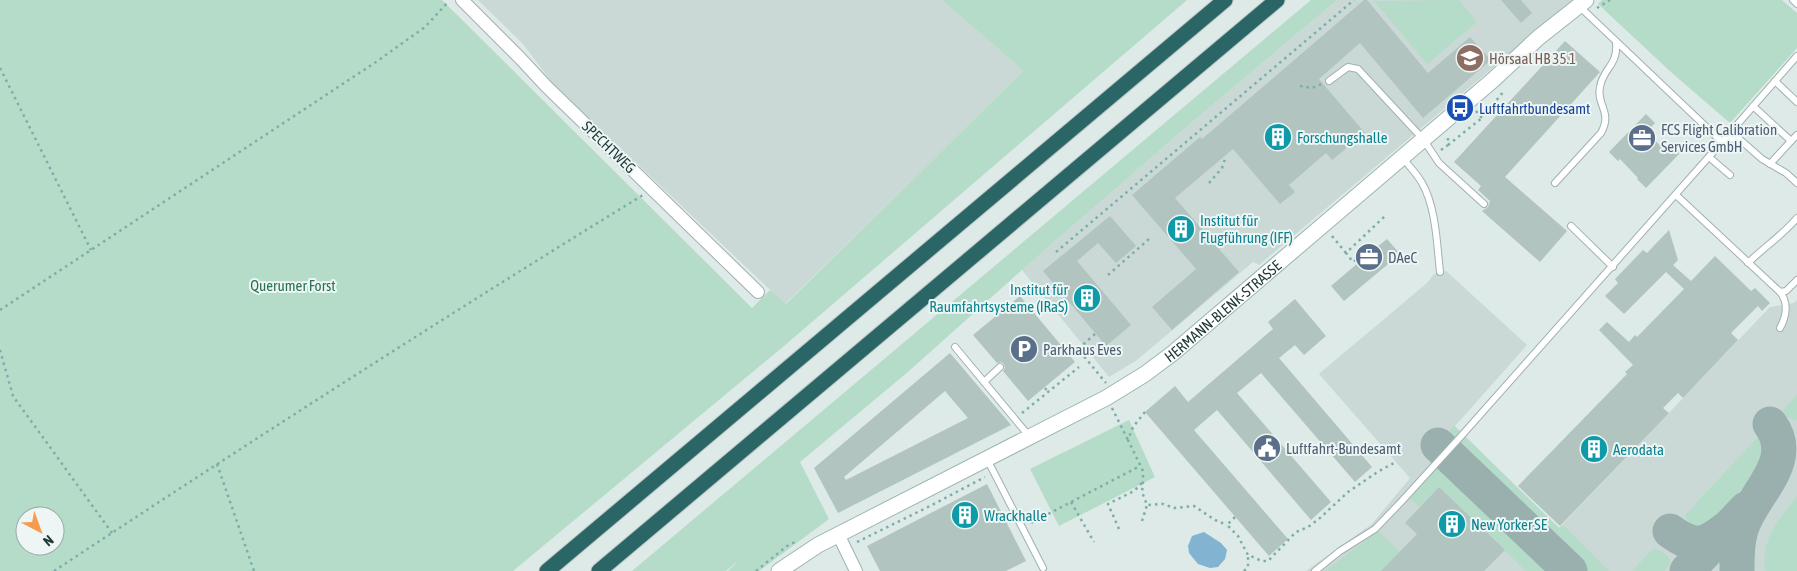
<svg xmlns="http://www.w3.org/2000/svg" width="1797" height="571" font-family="'Asap Condensed',sans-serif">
  <rect width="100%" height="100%" fill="#ddeae7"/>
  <!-- built -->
  <g fill="#cbd9d6">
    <path d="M478,0H942L1025,71L785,304L553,84L523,44Z"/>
    <path d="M1337,0H1573L1259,265L1253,262L1137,360L1109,377L1022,270L1184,129Z"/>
    <path d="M1446,271L1527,345L1455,426L1559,528L1770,307L1794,303L1797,300V571H1306L1372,524L1410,478L1319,374L1320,373L1427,283L1434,274Z"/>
  </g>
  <!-- green -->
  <g fill="#b5dcc8" fill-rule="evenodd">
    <path d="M0,0H442L752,308L770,290L786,304L1024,71L942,0H1187L784,346L513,571H0ZM25,516H55V546H25Z"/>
    <path d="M1311,0H1337L1184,129L1022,270L909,371L800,462L829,519L759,571H728L739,560L726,571H632Z"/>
    <path d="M1459,0L1477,22L1427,64L1374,1Z"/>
    <path d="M1602,0H1782L1797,13V48L1730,123L1672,73L1598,4Z"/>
    <path d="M1797,395V420L1782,416L1783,410Z"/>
    <path d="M1129,420L1155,477L1059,526L1030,469Z"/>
    <path d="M1454,426L1559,528L1563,525L1609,571H1584L1444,438Z"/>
    <path d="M1758,437C1767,445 1767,455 1763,466L1705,529C1694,530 1689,525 1685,515Z"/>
    <path d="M1441,463L1555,571H1526L1439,487L1419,507L1409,498Z"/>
    <path d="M1797,496V571H1765C1761,538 1778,520 1797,496Z"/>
    <path d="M1378,531L1400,552L1381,571H1325Z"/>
    <path d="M1654,548C1662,551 1668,554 1671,563L1664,571H1632Z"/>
  </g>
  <!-- water -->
  <path fill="#82b4d1" d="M1204,532L1221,543L1227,550L1225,559L1218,567L1210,568L1198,564L1189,553L1188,546L1192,536Z"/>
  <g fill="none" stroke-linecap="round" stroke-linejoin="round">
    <!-- taxiway -->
    <g stroke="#9ab0ae" stroke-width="35">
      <path d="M1438,445L1570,571"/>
      <path d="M1670,531C1694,548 1703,547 1726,529"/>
      <path d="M1687,571L1746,509"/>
      <path d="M1737,571C1737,555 1737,539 1743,524C1755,492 1797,460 1770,424"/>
    </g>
  </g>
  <!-- building -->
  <g fill="#b2c4c0" fill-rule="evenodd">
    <path d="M1364,0H1367L1428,73L1470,37L1491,60L1423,118L1360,43L1319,79L1365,133L1332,160L1326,153L1289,185L1295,192L1280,204L1233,149L1175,198L1239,272L1172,330L1152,307L1196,269L1132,195L1200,137L1202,139Z"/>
    <path d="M1501,0H1521L1532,13L1521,23Z"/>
    <path d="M1565,41L1600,72L1505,177L1567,231L1540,262L1482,211L1488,207L1490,201L1478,190L1481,186L1454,162Z"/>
    <path d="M1646,114L1655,123L1646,132L1666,151L1675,142L1683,150L1646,188L1637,179L1638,178L1620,159L1618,161L1609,152Z"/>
    <path d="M1110,216L1136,246L1116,263L1098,243L1077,261L1131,325L1106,346L1043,271Z"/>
    <path d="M1669,230L1678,260L1673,265L1691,281L1715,256L1751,291L1755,288L1770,303L1762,311L1758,306L1731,333L1738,340L1683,398L1678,393L1663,408L1669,413L1560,526L1518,486L1627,374L1625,372L1633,365L1599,330L1607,322L1629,342L1635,335L1637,337L1684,289L1666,272L1624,314L1605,296L1618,283L1615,279L1643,250L1647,253Z"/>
    <path d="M1387,239L1400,254L1344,301L1331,286L1358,263L1354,258L1368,246L1372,251Z"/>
    <path d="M1020,296L1075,362L1028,401L1003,371L1005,368L1004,364L1001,362L997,363L973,335Z"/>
    <path d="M1295,299L1326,336L1304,355L1295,345L1279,358L1372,467L1355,482L1261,373L1237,393L1331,502L1311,520L1217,410L1194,430L1288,539L1269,556L1145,412L1175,386L1188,402L1273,329L1268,322Z"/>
    <path d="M950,353L1011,425L838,513L814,468ZM945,391L968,418L846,480L844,477Z"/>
    <path d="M987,484L1026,561L1006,571H880L867,546Z"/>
    <path d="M1439,487L1505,550L1484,571H1381L1417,534L1405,523Z"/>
  </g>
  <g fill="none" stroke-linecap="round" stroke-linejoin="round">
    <defs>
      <g id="lane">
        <path d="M1793,0L1797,4"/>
        <path d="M1329,81L1348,67L1358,69L1423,139L1439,163L1484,204"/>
        <path d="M1775,81L1797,102"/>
        <path d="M1753,106L1791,141L1797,135"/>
        <path d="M1723,141L1737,137L1762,159L1786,173L1797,183"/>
        <path d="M1722,142L1797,56"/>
        <path d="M1402,157C1409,166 1417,174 1422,183C1436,207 1437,245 1440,272"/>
        <path d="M1709,157L1730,175"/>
        <path d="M1770,164L1791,141"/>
        <path d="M1555,183L1601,133C1613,112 1596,105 1600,87C1603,68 1618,66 1616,43"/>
        <path d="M1676,195L1780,292L1786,291L1797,280"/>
        <path d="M1571,226L1613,267"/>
        <path d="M1748,263C1764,247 1783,235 1797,218"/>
        <path d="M1780,328C1786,317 1789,303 1780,292"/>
        <path d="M955,347L1029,436"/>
        <path d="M984,382L1000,367"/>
        <path d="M987,459L1043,568"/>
        <path d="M1315,571L1340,551L1375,529L1401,502L1463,434L1722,142L1579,6"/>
      </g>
      <g id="street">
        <path d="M462,0L520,58L546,86L758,292"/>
        <path d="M838,534L856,571"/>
      </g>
      <g id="secondary">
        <path id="s1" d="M779,571L818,545L1106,398L1145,374L1173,353L1493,80L1538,38L1586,0"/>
      </g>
      <g id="highway">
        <path d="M547,571L1225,0"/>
        <path d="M599,571L1277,0"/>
      </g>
    </defs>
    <!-- lane casing -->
    <use href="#lane" stroke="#a0b1af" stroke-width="8"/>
    <!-- street casing -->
    <use href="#street" stroke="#a0b1af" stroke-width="14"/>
    <!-- secondary casing -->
    <use href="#secondary" stroke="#9cb6b2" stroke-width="17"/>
    <!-- highway casing -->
    <use href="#highway" stroke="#bcc4c3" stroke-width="17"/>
    <!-- path -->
    <g stroke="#7caea9" stroke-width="2.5" stroke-dasharray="2.5 4" stroke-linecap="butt">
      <path d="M1597,8L1610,0"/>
      <path d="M0,68L91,250"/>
      <path d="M1300,86L1312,88L1322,84"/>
      <path d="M1476,111L1482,118L1504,91"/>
      <path d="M1448,145L1482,118"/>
      <path d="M1441,150L1448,145V136"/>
      <path d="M1209,183L1222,168L1225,159"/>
      <path d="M1332,236L1346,253"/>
      <path d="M1056,252L1354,0"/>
      <path d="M1356,260L1353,262L1346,253L1386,215"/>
      <path d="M1108,275L1149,239"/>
      <path d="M0,310L376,62L425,27L449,1"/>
      <path d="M1095,334L1078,349L1106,383"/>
      <path d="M0,350L13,396L112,533"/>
      <path d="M1045,388L1048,392"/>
      <path d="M1112,408L1128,440"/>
      <path d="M1145,412L1133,427L1128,440L1143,471V482L1142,492L1147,505L1163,504L1174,508L1194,506L1215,520L1227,525"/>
      <path d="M1022,413L1079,367"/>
      <path d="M217,464L254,571"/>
      <path d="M1071,502L1094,542"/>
      <path d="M1235,517L1227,525L1238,536L1248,555L1262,561H1268L1296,532L1308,527L1320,518L1348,492L1379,471L1396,462"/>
      <path d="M1142,521L1147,505"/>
      <path d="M1031,523L1140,466"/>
      <path d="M1119,529L1108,504L1134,491L1142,483"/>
      <path d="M857,542L930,506L985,477"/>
      <path d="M54,571C248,443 444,317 643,195"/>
      <path d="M756,571L787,546L797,541"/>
      <path d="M1244,571L1248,567V555"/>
    </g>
    <!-- lane -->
    <use href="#lane" stroke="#fff" stroke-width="6"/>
    <!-- street -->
    <use href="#street" stroke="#fff" stroke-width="12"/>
    <!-- secondary -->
    <use href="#secondary" stroke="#fff" stroke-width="15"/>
    <!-- highway -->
    <use href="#highway" stroke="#2a6666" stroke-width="15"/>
  </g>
  <!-- icons -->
  <defs>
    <symbol id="university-disc" viewBox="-11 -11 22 22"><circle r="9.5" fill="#8d6e63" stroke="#edf6f4"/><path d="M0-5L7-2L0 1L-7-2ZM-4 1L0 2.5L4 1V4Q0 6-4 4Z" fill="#fff"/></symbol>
    <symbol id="bus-disc" viewBox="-11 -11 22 22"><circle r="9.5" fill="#1a4fb4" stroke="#edf6f4"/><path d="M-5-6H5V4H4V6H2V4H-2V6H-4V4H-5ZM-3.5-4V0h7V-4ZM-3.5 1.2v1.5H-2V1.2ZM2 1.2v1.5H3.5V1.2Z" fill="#fff"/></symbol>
    <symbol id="building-disc" viewBox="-11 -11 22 22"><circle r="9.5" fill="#0f9aa8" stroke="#edf6f4"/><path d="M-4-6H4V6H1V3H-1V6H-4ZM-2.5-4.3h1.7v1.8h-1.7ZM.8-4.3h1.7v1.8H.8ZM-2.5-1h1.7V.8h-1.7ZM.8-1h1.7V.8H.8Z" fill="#fff"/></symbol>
    <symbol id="office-disc" viewBox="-11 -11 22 22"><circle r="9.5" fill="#5c6f8a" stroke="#edf6f4"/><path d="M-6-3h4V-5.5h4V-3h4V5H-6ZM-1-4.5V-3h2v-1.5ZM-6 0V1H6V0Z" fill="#fff"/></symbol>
    <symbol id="parking-disc" viewBox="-11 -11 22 22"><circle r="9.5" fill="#5c6f8a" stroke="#edf6f4"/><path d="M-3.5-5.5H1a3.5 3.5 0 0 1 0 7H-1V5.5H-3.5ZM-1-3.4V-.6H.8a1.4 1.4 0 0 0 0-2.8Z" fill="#fff"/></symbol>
    <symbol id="civic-disc" viewBox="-11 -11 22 22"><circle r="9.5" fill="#5c6f8a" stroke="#edf6f4"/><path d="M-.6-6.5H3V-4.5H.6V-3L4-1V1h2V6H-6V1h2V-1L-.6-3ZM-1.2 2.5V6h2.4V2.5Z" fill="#fff"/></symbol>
  </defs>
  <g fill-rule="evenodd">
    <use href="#university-disc" x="1454" y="42" width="32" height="32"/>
    <use href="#bus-disc" x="1444" y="92" width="32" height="32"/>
    <use href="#building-disc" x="1262" y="121" width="32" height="32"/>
    <use href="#office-disc" x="1626" y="122" width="32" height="32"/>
    <use href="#building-disc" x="1165" y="213" width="32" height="32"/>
    <use href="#office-disc" x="1353" y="241" width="32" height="32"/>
    <use href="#building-disc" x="1071" y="282" width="32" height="32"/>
    <use href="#parking-disc" x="1008" y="333" width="32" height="32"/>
    <use href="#civic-disc" x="1251" y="432" width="32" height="32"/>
    <use href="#building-disc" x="1578" y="433" width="32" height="32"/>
    <use href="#building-disc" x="949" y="499" width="32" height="32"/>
    <use href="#building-disc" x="1436" y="508" width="32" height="32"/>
  </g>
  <g text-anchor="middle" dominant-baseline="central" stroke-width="4" stroke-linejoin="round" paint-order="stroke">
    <!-- education labels -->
    <g font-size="15" fill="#785e54" stroke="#edf6f4" text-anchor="start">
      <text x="1489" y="58">Hörsaal HB 35.1</text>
    </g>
    <!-- transit labels -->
    <g font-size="15" fill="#164399" stroke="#edf6f4" text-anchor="start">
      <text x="1479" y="108">Luftfahrtbundesamt</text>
    </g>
    <!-- service labels -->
    <g font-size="15" fill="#4e5e75" stroke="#edf6f4" text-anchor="start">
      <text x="1661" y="129">FCS Flight Calibration<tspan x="1661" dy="17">Services GmbH</tspan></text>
      <text x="1388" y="257">DAeC</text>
      <text x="1043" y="349">Parkhaus Eves</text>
      <text x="1286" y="448">Luftfahrt-Bundesamt</text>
    </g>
    <!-- culture labels -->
    <g font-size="15" fill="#0d838f" stroke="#edf6f4" text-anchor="start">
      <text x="1297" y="137">Forschungshalle</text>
      <text x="1200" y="220">Institut für<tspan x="1200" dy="17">Flugführung (IFF)</tspan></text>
      <text x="1068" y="289" text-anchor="end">Institut für<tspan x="1068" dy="17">Raumfahrtsysteme (IRaS)</tspan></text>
      <text x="1613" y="449">Aerodata</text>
      <text x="984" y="515">Wrackhalle</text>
      <text x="1471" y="524">New Yorker SE</text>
    </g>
    <!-- street labels -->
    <g font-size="15" fill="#1e3938" stroke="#edf6f4">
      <text transform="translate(609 147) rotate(44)">SPECHTWEG</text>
      <text stroke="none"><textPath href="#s1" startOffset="516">HERMANN-BLENK-STRASSE</textPath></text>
    </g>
    <!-- park labels -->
    <g font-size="15" fill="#287154" stroke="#edf6f4">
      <text x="293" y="285">Querumer Forst</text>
    </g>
  </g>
  <!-- north arrow -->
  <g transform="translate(40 531) rotate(139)"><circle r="24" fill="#edf6f4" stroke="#9aaaa9"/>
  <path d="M0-4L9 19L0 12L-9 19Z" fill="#f69b4f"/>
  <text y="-8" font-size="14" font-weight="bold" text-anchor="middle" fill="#1e3938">N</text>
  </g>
</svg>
